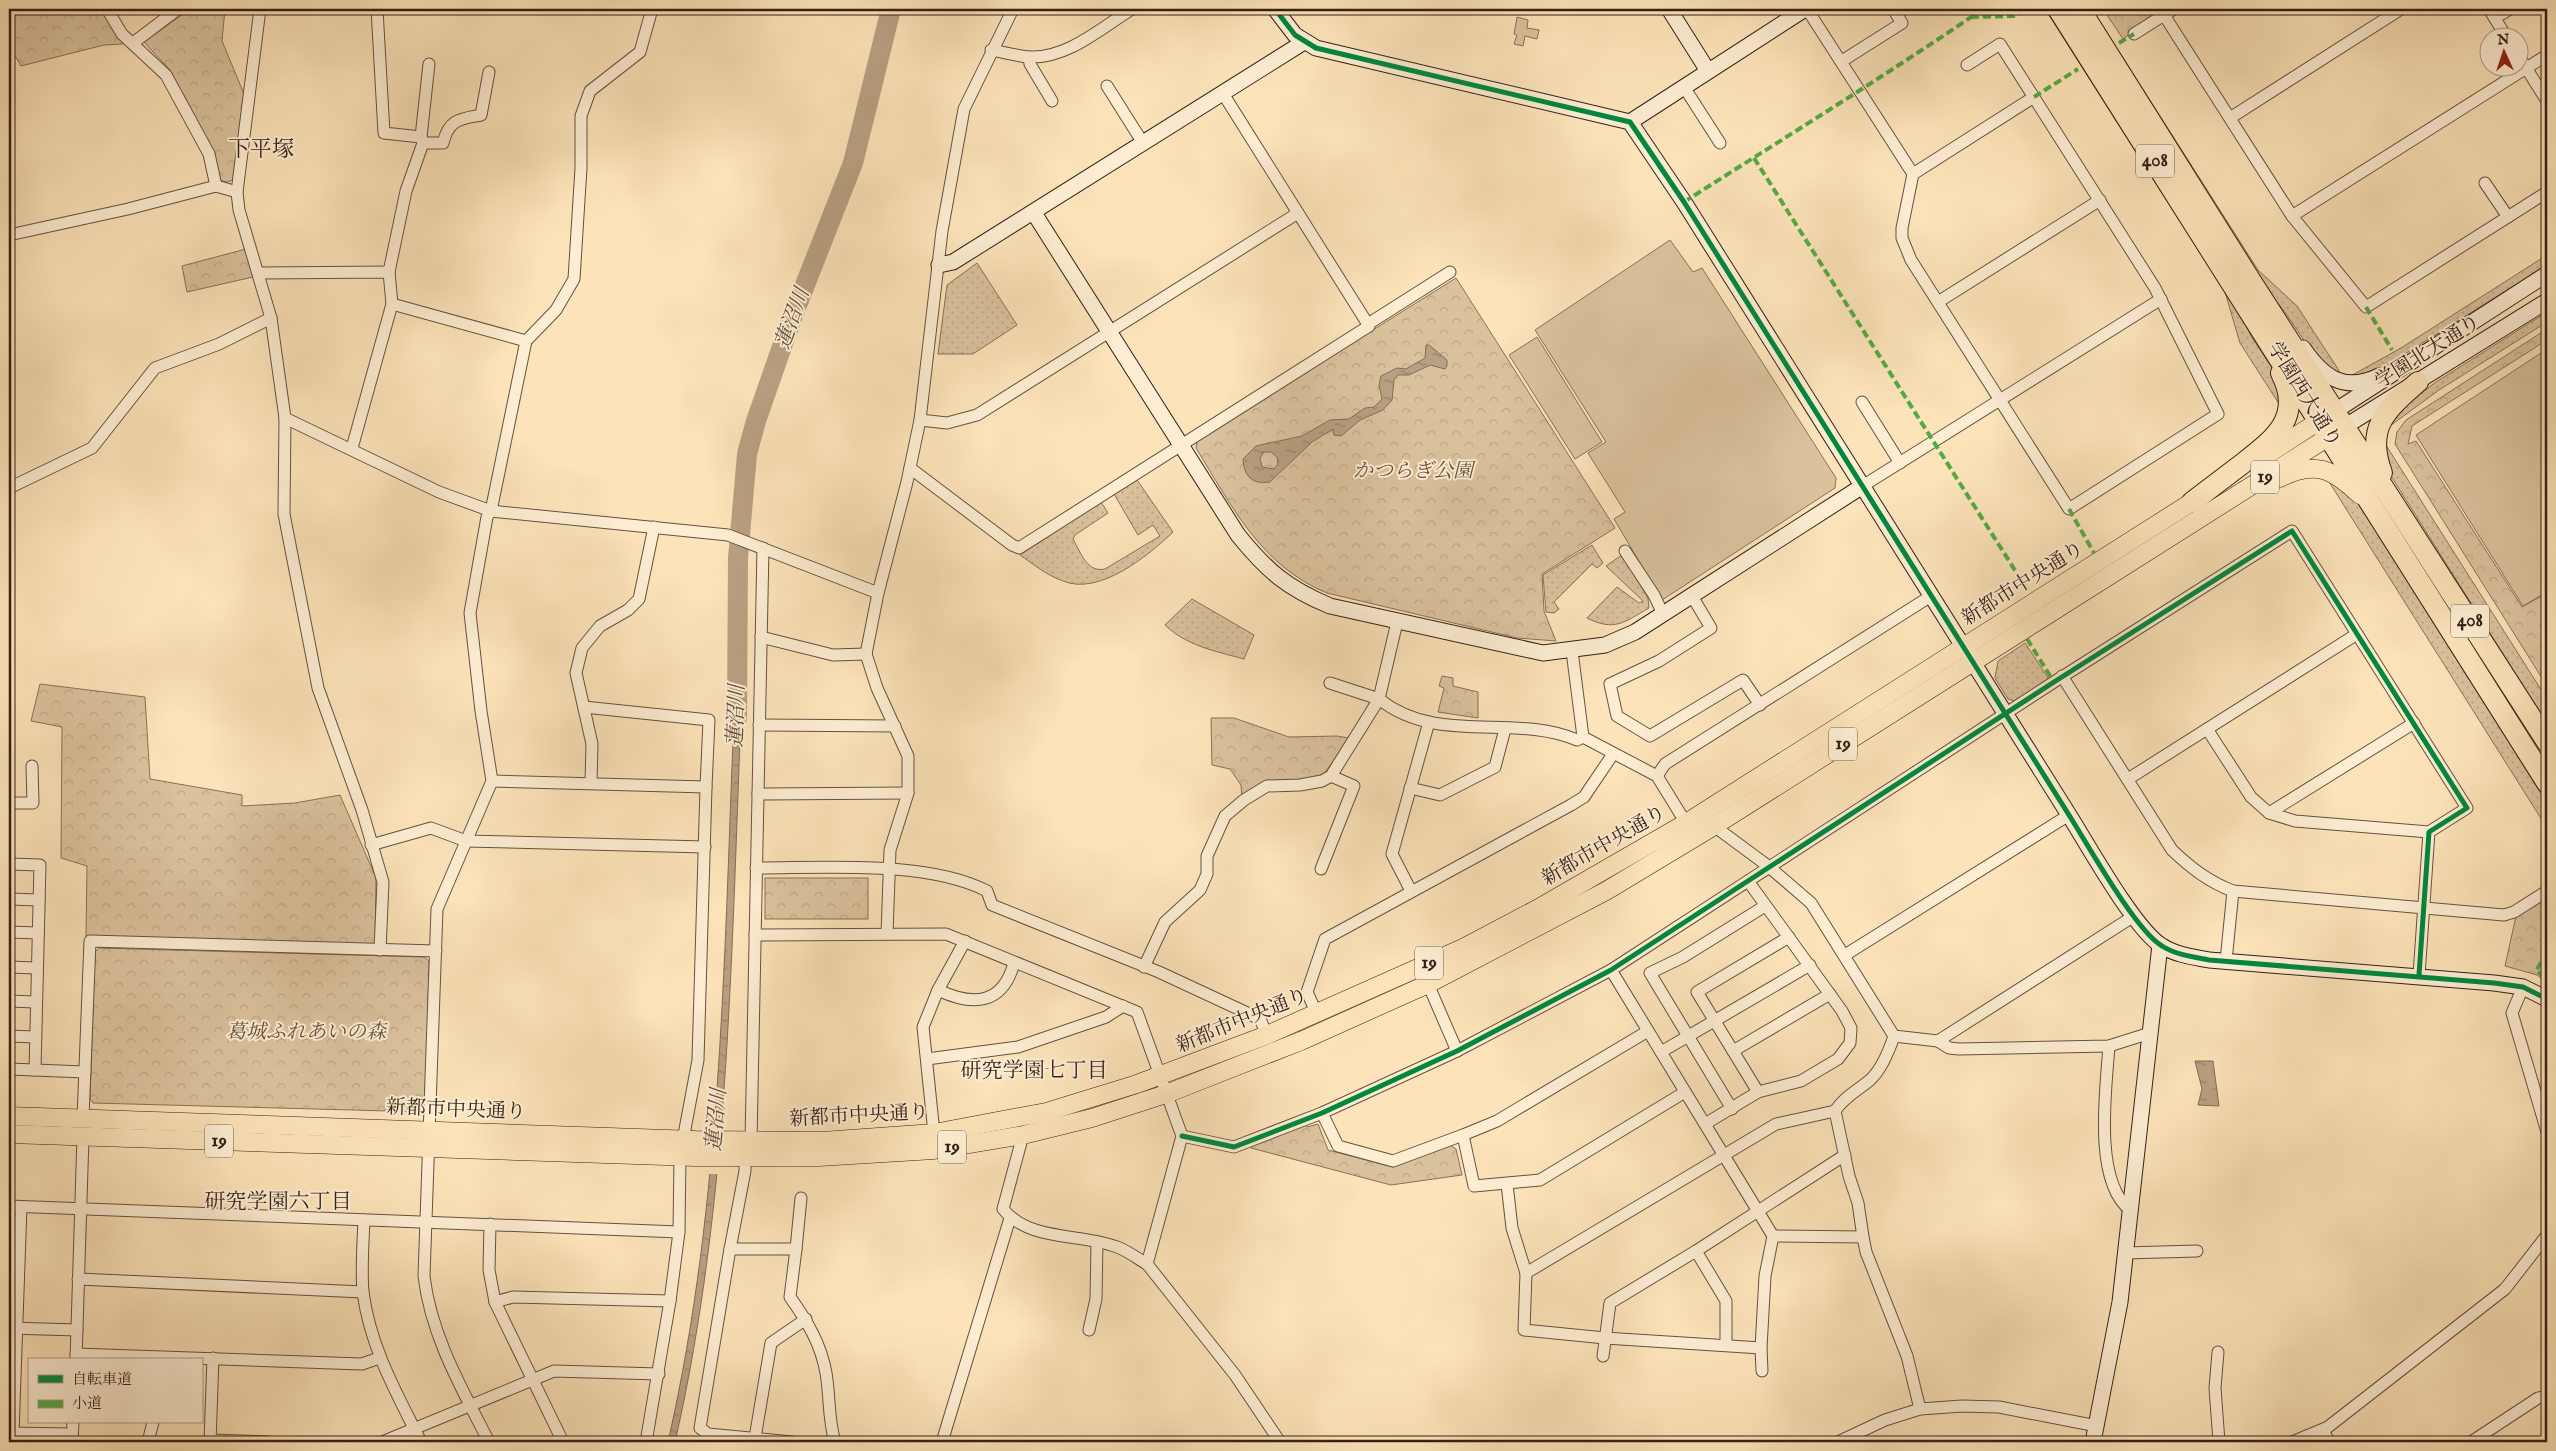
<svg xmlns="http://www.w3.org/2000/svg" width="2556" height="1451" font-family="'IM FELL English','Noto Serif JP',serif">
  <defs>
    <pattern id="grass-dots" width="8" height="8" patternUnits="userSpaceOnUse" patternTransform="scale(1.25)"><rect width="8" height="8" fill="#dac29d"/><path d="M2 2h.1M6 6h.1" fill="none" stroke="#bca686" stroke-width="1.8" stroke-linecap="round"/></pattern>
    <pattern id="forest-crowns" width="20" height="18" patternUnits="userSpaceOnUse" patternTransform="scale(1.25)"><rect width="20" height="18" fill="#dac29d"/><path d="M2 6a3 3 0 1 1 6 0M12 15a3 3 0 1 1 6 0" fill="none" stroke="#bca686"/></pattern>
    <pattern id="water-ripples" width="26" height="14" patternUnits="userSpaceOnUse" patternTransform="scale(1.25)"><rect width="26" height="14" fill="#b8a082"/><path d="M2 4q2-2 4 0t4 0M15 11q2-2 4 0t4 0" fill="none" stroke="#968269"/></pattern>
  </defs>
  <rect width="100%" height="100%" fill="#fce3b9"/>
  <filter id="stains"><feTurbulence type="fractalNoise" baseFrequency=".004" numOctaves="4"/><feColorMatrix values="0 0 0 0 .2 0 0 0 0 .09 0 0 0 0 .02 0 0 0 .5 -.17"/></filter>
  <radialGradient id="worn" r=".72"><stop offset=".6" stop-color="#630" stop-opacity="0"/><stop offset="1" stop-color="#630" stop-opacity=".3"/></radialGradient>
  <!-- grass -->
  <g fill="url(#grass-dots)" stroke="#88705a">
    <path d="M1992,9H2014L2017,13L1982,16Z"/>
    <path d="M2045,9H2051L2229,289L2251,336L2278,377L2283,410L2240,343L2225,292Z"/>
    <path d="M2087,9H2092L2258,270L2297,306L2338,369L2341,376L2312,352L2284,311L2253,271Z"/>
    <path d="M2547,255V265L2373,374L2347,378L2401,348Z"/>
    <path d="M977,263L1017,325L973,354H938L947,285Z"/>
    <path d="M2547,312V322L2439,390L2383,431L2388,418L2436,382Z"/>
    <path d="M2382,439L2547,699V724L2386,468Z"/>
    <path d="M2326,477L2356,500L2547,803V828Z"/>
    <path d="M1137,480L1173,532C1148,556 1099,596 1063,581C1048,576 1033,564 1020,555L1101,502L1108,513L1075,535L1073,539C1081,553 1087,573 1105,569L1160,536L1153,525L1138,535L1114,494Z"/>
    <path d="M1592,545L1603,563L1597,568L1592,564L1554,602L1559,609L1554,613L1546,612L1543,575Z"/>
    <path d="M1622,555L1648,598L1649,608C1624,622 1615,632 1587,618L1617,587L1639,603L1643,601L1606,566Z"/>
    <path d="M1192,599L1254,635L1244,659C1215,651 1187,646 1165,625Z"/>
    <path d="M2025,643L2049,679L2015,701L2008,699L1995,678L1998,661Z"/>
  </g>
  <!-- forest -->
  <g fill="url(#forest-crowns)" stroke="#88705a">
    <path d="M11,9H103L126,42L122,44L104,45L21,66L9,45V10Z"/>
    <path d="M190,9H225L222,41L244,94L236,179L227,182L219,180L213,150L170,70L144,42Z"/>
    <path d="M2103,9H2162L2128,31L2130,34L2123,39Z"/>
    <path d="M246,249L253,277L187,292L182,266Z"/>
    <path d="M1456,278L1615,528L1542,574L1544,611L1556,641L1517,638L1327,593C1261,566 1231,505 1196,448L1197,440Z"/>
    <path d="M2547,329V340L2412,426L2408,444L2416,441L2522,607L2547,593V686L2395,444L2397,432L2406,420Z"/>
    <path d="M1442,676L1453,678V686L1478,692V718L1438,712L1444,688L1439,686Z"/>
    <path d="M40,684L145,697L150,779L242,795V806L295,803L340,795L376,878L375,942L371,945L86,936L87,866L61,858L62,727L31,721Z"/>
    <path d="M1211,718H1234L1289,737L1337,736L1349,738L1324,774L1242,799L1241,785L1230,769L1212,765Z"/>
    <rect x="765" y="878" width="103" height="41"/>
    <path d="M2547,896V983L2537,975L2505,966L2516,916Z"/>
    <path d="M99,948L424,957L429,961L426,1112L93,1103L90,1099L95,952Z"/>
    <path d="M1305,1123L1307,1127L1318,1124L1328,1150L1393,1167L1450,1145L1456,1149L1462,1175L1391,1185L1251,1148L1253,1143Z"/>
    <path d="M14,1437L68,1439V1442H11Z"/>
  </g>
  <!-- garden -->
  <g fill="#dac29d" stroke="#88705a">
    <path d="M1517,17L1528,20L1527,28L1539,30L1537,39L1525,36L1523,46L1514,44L1517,35L1514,34Z"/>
    <path d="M1670,240L1693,272L1702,268L1836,478L1835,488L1662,600L1614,519L1625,512L1588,453L1606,442L1535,330Z"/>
    <path d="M1537,337L1602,442L1575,459L1509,355Z"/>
    <path d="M2541,353L2547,364V592L2523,606L2416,435Z"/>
  </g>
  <!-- water -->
  <g fill="url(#water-ripples)" stroke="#846c57" fill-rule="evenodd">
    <path d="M1426,345H1429L1447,360V366L1445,369L1430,365L1409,375H1398L1394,380L1392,400L1383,410L1360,420L1341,436L1334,435L1333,429L1312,442L1270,482C1252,485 1244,476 1243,459L1256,446L1302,436L1330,420L1349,419L1365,408L1374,407L1382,399L1379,385L1381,376L1397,368L1406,369L1425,358ZM1264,452H1271L1277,457L1278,464L1274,469L1262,467L1260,458Z"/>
    <path d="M735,692L742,693C731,943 731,1197 675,1442H668C724,1196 724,942 735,692Z"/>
    <path d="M2195,1061H2213L2219,1106L2198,1105L2202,1089Z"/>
  </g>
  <!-- pier -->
  <path fill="#fce3b9" d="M713,1123H724L720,1174H707Z"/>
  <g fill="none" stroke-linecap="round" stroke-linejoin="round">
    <!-- river -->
    <path stroke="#b8a082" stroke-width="20" d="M737,718L738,558L747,454L756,421L792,318L853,163L891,9"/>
    <defs>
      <g id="street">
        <path d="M107,9L122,34L166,75L209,154L216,186L237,192"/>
        <path d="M260,9L237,192L239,210L271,318L285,418L284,514L318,688L362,810L383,882L380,950"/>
        <path d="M377,9L384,133L421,137L423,143L406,191L389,272"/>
        <path d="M1807,9L1913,174"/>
        <path d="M2174,9L2164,15L2292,216L2366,307L2547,192"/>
        <path d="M2489,9L2507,38"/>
        <path d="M2495,18L2510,9"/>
        <path d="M2134,34L2164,15"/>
        <path d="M133,43L178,9"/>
        <path d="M991,50C1003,52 1017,56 1029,57C1067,59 1101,28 1132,9"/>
        <path d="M2518,55L2547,101"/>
        <path d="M1029,57L1030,64L1052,101"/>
        <path d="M1842,61L1902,23L1893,9"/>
        <path d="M1967,65L2000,44L2155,288L2218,414L2069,509L1911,260L1902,238V228L1913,174L2034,97"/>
        <path d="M1107,86L1143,143"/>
        <path d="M1684,87L1720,143"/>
        <path d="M2230,118L2401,9"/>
        <path d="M421,137L429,64"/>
        <path d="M423,143H443C449,119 460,119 481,115L489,72"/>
        <path d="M2485,183L2508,217"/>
        <path d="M2292,216L2547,55"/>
        <path d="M9,235L128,209L216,186"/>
        <path d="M259,273L389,272L392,304L526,341"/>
        <path d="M1938,302L2100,200"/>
        <path d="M1368,324L1450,272"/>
        <path d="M1862,402L1900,463"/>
        <path d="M285,418L439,492L491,511L728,535L878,593"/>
        <path d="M920,420L947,423L977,415L1298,213"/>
        <path d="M352,448L392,304"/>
        <path d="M910,468L1012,545L1019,548L1369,326L1222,92"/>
        <path d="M1861,487L2161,299"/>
        <path d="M9,488L92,448L155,368L219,344L271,318"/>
        <path d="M1625,551L1654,595L1663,614"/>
        <path d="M1692,596L1711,628L1659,661L1610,684L1617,716L1650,736L1743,680L1760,705"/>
        <path d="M1397,622L1379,699C1438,746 1514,713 1577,740L1583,737"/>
        <path d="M761,637L833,655L866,654"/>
        <path d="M1572,651L1583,737L1657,776L1686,823"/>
        <path d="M2062,676L2172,850C2191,868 2209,882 2233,891L2504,915L2514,912L2547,891"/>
        <path d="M759,725L895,726"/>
        <path d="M2207,729L2251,797L2269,813L2295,821L2429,832"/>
        <path d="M1657,776L1665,764L1931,596"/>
        <path d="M2128,779L2357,634"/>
        <path d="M492,781L706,787L709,720L584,707"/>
        <path d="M591,783L592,744L576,673L582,648L600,626L628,610L639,599L654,527"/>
        <path d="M1410,788L1440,795L1495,767L1505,729"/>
        <path d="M758,794L908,793"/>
        <path d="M9,803H33L32,766"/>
        <path d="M2269,813L2414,723"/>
        <path d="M1714,826L1768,866L1811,903L1894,1036L1938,1041L2134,916"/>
        <path d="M371,845L431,828L466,841L705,847"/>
        <path d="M9,864L40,865L35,1070"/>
        <path d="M756,868C823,868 927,860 987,891L992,905L1159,972L1260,1019L1267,1035"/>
        <path d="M1321,869L1354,786L1331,776"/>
        <path d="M1411,891L1392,854L1429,722"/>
        <path d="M9,899L39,900"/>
        <path d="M9,932L38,933"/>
        <path d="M887,934L890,850L908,793V756L877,688L866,654L878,593L907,482L920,420L942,231L964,109L1013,9"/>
        <path d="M755,935L946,934L1137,1012L1182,1136L1147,1264L1235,1375L1280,1442"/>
        <path d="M1845,955L2069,815"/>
        <path d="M2226,961L2233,891"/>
        <path d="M9,967L36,968"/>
        <path d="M1144,967L1165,922L1200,890L1207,874V856L1225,816L1244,800L1267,786L1300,785L1322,781L1331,776L1379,699L1330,683"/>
        <path d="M1428,984L1457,1051"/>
        <path d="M2523,987L2512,1013L2547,1132"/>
        <path d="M938,990C974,1007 1003,1004 1014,963"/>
        <path d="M9,1001L35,1002"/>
        <path d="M1317,1014L1307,992L1325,939L1571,805L1584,797L1613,754"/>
        <path d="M9,1036L35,1037"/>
        <path d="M1938,1041L1949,1048L1959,1049L2109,1046L2150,1033"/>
        <path d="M2109,1046C2106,1089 2093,1181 2130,1210"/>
        <path d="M1733,1051L1830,994"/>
        <path d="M1661,1052L1810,965"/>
        <path d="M927,1059L1018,1047L1106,1017L1123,1006"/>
        <path d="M9,1069L85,1072"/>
        <path d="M1758,1092L1697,992L1789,937"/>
        <path d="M1732,1109L1650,973L1683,957L1765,906"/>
        <path d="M1322,1113L1338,1146L1393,1161L1463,1135L1474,1186L1540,1180L1685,1092"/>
        <path d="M83,1118L90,941L436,951"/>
        <path d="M1705,1124L1758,1092L1801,1081L1838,1059L1850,1043L1851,1028L1842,1011L1748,881"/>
        <path d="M934,1133L923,1027L938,990L965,941"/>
        <path d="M1023,1135L1003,1209C1030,1242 1081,1233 1117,1247C1128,1251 1138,1259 1147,1264"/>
        <path d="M1463,1135L1497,1121L1648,1031"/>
        <path d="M1182,1136L1234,1147L1322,1113L1457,1051L1611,970L2054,682L2292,531L2467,808L2429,832L2419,975"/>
        <path d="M683,1140L698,1060L706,787"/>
        <path d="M751,1141L763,548"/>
        <path d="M745,1157V1171L730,1249H796L790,1297C807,1321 821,1344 826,1373C830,1396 828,1419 835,1442"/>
        <path d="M1507,1184L1512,1228L1526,1273L1524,1330L1605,1338L1761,1348L1765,1276L1773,1236L1611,970"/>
        <path d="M9,1206L679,1232"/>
        <path d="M364,1220C363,1244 361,1269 363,1292C370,1347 397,1394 421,1442"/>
        <path d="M490,1224L489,1270L495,1302L563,1442"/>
        <path d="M1773,1236L1863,1237L1858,1203L1849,1176L1835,1111"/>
        <path d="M1863,1237L1866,1252L1907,1356L1920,1409"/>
        <path d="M730,1249L700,1428L708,1434L792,1442"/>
        <path d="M796,1249L801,1198"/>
        <path d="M1696,1251L1726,1301V1345"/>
        <path d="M2125,1253L2197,1251"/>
        <path d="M1526,1273L1776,1124L1835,1111C1844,1097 1857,1091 1870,1080C1882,1069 1889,1051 1894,1036"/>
        <path d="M78,1279L363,1292"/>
        <path d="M495,1302L513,1297L670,1301"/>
        <path d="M9,1328L77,1330"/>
        <path d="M1089,1330L1096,1299L1097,1242"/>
        <path d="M1761,1348L1762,1371"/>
        <path d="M2218,1352L2215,1388L2219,1442"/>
        <path d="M76,1354L362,1364L379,1358"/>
        <path d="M1603,1356L1610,1303L1696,1251L1845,1155"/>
        <path d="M76,1360L83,1136"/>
        <path d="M2323,1430L2329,1442"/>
        <path d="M9,1433L72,1434"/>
        <path d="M13,1433L21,1207"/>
        <path d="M755,1438L771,1343L806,1319"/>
        <path d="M210,1440L268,1442"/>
        <path d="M72,1442L73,1422"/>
        <path d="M148,1442L153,1422"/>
        <path d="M210,1442L213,1358"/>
        <path d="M382,1442L554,1371L659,1374"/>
        <path d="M489,1442C462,1389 431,1336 424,1276L437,909L492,781L481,711L470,613L487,517L491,511L526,341L556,310L574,279L581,168V116L590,91L640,52L652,9"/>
        <path d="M646,1442L670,1301L679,1232L680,1156"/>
        <path d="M942,1442L1010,1218"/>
        <path d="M1838,1442L1885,1420L1920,1409L1962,1406L1999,1407L2097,1426"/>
        <path d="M2292,1442L2328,1427L2505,1289L2547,1235"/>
        <path d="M2471,1442L2538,1398L2547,1396"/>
      </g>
      <g id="secondary">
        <path d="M1275,9L1295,35L1316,48L1630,122L1684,202L2069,815C2088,845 2135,930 2162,946C2176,955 2194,957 2209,960L2494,983L2523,987L2547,999"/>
        <path d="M1669,9L1708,71"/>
        <path d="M1630,122L1805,9"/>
        <path d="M1034,213L1238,535C1267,571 1287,588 1330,606L1543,653L1605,645L1635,632L1861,487"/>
        <path d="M939,265L953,262L1304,42"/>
        <path d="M2303,348C2323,377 2344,393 2379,376"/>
        <path d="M2335,411L2547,274"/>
        <path d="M2336,432L2547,301"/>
        <path d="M2093,1442L2120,1302L2160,945"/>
      </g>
      <g id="primary">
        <path d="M2257,461L2330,414"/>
        <path d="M2280,478C2315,460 2333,469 2360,495"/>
        <path d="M9,1116L696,1140L822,1141L934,1133L1046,1112L1137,1084L1267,1035L1463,948L1537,909L1686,823L2203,495"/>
        <path d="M9,1134L695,1157H819L934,1150L1023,1135L1092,1118L1166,1094L1301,1041L1428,984L1606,891L1714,826L2330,436"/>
      </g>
      <g id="highway">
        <path d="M2058,9L2547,783"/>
        <path d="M2080,9L2251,281L2547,742"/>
        <path d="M2382,473C2365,427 2386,410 2418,382"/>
        <path d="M2192,502C2209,489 2225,477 2242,464C2274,439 2304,417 2281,373"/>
      </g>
    </defs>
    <!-- street casing -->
    <use href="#street" stroke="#675040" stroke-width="13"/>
    <!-- secondary casing -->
    <use href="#secondary" stroke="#351f17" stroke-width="17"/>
    <!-- primary casing -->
    <use href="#primary" stroke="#351f17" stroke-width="19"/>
    <!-- highway casing -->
    <use href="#highway" stroke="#351f17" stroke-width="22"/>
    <!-- street -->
    <use href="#street" stroke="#fdedd2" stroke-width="11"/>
    <!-- secondary -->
    <use href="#secondary" stroke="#fdedd2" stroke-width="15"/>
    <!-- primary -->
    <use href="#primary" stroke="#fce3b9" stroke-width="18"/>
    <!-- highway -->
    <use href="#highway" stroke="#fce3b9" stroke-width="20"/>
    <!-- quiet -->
    <g stroke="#54aa42" stroke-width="4" stroke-dasharray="8 4" stroke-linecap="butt">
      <path d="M1971,17L2015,16L2028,9"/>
      <path d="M2119,43L2134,34"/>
      <path d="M2034,97L2078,69"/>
      <path d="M1754,158L2030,594"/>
      <path d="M1684,202C1784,138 1885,76 1983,9"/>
      <path d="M2366,307L2392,350"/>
      <path d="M2069,509L2094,553"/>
      <path d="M2027,639L2054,682"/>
      <path d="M2547,952L2536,971L2547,978"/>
    </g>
    <defs>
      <g id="cycleway">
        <path d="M1275,9L1295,35L1316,48L1630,122L1684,202L2069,815C2088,845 2135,930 2162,946C2176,955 2194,957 2209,960L2494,983L2523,987L2547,999"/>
        <path d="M1182,1136L1234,1147L1322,1113L1457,1051L1611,970L2054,682L2292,531L2467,808L2429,832L2419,975"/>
      </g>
    </defs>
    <!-- cycleway casing -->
    <use href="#cycleway" stroke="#fdedd2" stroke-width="8"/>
    <!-- cycleway -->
    <use href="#cycleway" stroke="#00873e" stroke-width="5"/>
  </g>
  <g text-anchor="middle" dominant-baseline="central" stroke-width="4" stroke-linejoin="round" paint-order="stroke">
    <!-- shield labels -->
    <g fill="#fdedd2" stroke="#715d4f" stroke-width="1">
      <rect x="2136" y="144.5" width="38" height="33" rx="4"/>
      <rect x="2251" y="460.5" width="28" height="33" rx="4"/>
      <rect x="2451" y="604.5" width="38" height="33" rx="4"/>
      <rect x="1829" y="727.5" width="28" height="33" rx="4"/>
      <rect x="1415" y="946.5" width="28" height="33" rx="4"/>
      <rect x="205" y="1124.5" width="28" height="33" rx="4"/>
      <rect x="938" y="1130.5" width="28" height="33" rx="4"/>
    </g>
    <g font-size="19" font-weight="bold" fill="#351f17">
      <text x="2155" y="161">408</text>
      <text x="2265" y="477">19</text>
      <text x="2470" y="621">408</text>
      <text x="1843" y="744">19</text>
      <text x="1429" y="963">19</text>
      <text x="219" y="1141">19</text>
      <text x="952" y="1147">19</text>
    </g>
    <!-- street labels -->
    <g font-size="20" fill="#351f17" stroke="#fdedd2">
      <text transform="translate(2428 352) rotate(-32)">学園北大通り</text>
      <text transform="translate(2304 395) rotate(58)">学園西大通り</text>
      <text transform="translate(2023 584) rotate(-32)">新都市中央通り</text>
      <text transform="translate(1604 846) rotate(-30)">新都市中央通り</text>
      <text transform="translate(1242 1021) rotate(-22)">新都市中央通り</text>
      <text transform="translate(456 1110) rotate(2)">新都市中央通り</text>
      <text transform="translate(859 1116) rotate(-3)">新都市中央通り</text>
    </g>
    <!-- park labels -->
    <g font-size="20" font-style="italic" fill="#67503f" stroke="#fdedd2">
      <text x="1413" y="471">かつらぎ公園</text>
      <text x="306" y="1032">葛城ふれあいの森</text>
    </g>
    <!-- water labels -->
    <g font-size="21" font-style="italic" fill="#634c3c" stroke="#fdedd2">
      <text transform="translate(793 319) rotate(-70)">蓮沼川</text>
      <text transform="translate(737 716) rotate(-88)">蓮沼川</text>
      <text transform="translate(717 1120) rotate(-85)">蓮沼川</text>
    </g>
    <!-- neighbourhood labels -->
    <g font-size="21" fill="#351f17" stroke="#fdedd2">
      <text x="1034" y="1071">研究学園七丁目</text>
      <text x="278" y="1202">研究学園六丁目</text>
    </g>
    <!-- quarter labels -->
    <g font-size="22" fill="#351f17" stroke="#fdedd2">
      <text x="261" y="150">下平塚</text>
    </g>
  </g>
  <!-- margin -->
  <rect width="2556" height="1451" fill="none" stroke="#fce3b9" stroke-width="30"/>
  <rect x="10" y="10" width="2536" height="1431" fill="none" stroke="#351f17" stroke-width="2.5"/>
  <rect x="15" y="15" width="2526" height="1421" fill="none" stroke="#351f17"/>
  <!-- legend -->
  <rect x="28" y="1358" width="175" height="65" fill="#fdedd2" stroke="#ad9b87"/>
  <rect x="38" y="1375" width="25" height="8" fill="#00873e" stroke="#ad9b87"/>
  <text x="72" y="1384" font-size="15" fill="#351f17">自転車道</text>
  <rect x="38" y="1400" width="25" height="8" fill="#54aa42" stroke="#ad9b87"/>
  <text x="72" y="1408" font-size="15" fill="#351f17">小道</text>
  <!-- north arrow -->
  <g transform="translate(2504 52) rotate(357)"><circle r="24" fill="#fdedd2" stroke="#ad9b87"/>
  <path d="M0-4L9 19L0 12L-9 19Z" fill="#8f2418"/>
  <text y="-8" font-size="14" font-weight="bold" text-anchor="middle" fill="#351f17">N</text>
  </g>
  <rect width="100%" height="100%" filter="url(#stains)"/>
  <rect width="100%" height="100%" fill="url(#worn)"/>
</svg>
